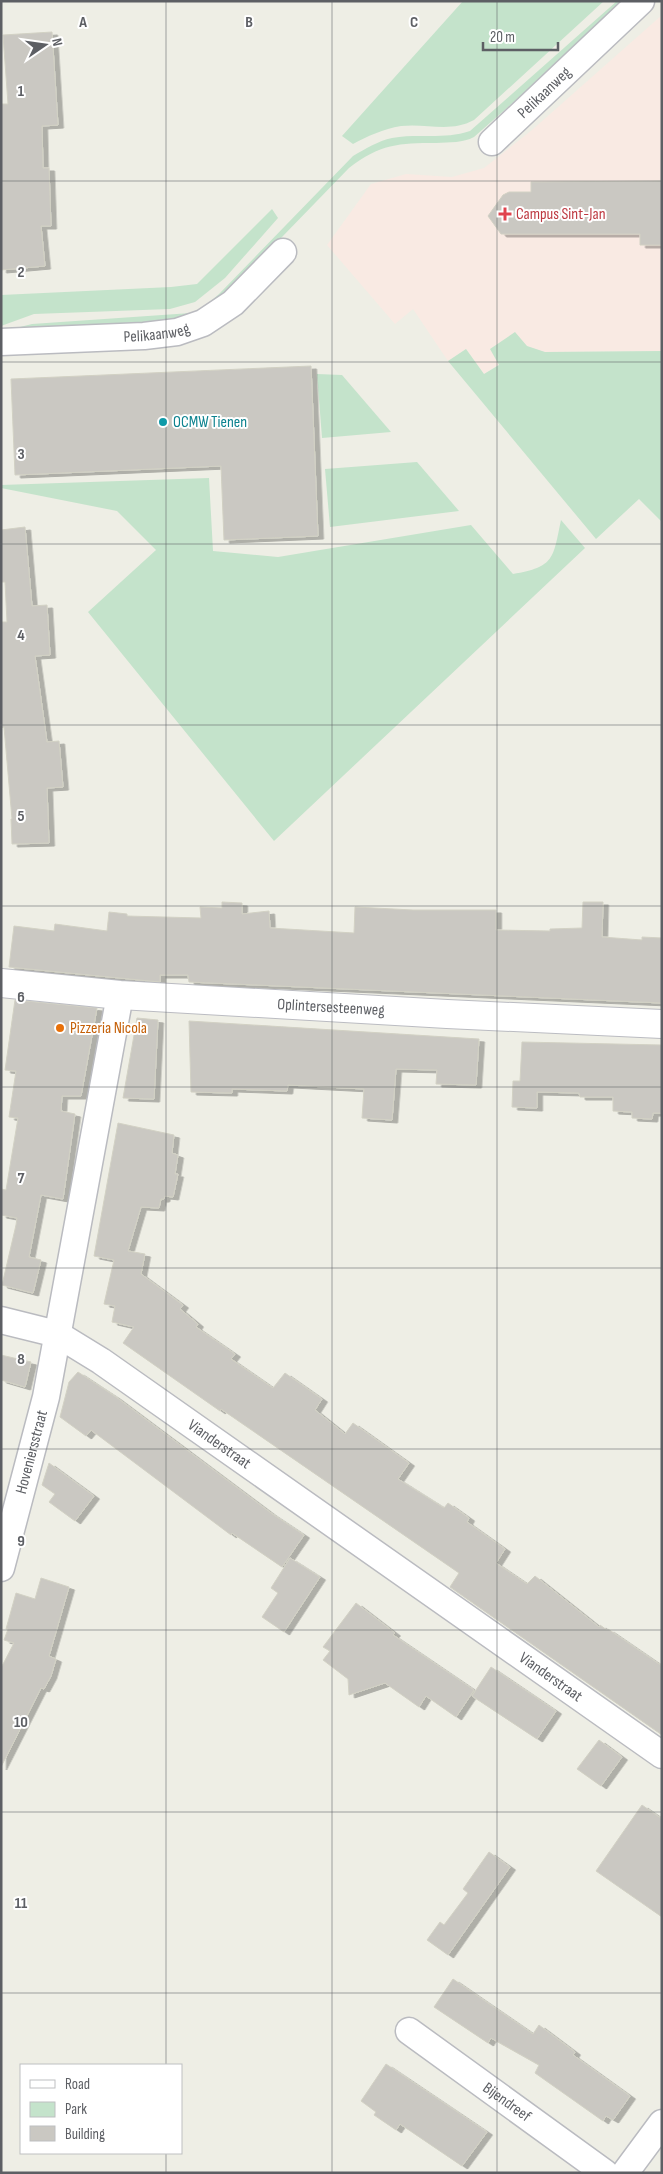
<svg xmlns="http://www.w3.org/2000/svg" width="663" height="2174" font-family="'Sofia Sans Condensed',sans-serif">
  <defs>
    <filter id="shadow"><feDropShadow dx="5.5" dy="3" stdDeviation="0" flood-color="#0004"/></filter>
  </defs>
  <rect width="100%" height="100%" fill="#eeeee5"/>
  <!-- medical -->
  <path fill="#f9eae3" d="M662,15V351L545,352L527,346L484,374L466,349L448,361L413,309L395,324L327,245L371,184L406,174L452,177L484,168L532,130Z"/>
  <!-- green -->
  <g fill="#c4e3cb">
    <path d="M463,1H604L474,120C450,133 427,123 401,126C383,129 368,136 353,144L342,136Z"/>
    <path d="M617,1H628L474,137C463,143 450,142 436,143C399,143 380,144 349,168L216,305L165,323L8,330L32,324L191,313L204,307L219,294L353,156C365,149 378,141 392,138C419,133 443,140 470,131Z"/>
    <path d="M272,209L278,218L225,278L195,302L170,309L34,314L1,326V295L171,287L197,284Z"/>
    <path d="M515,332L527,346L545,352L662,351V522L639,499L596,539L448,361L466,349L484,374L499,365L490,349Z"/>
    <path d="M317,374L342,375L391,432L322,438Z"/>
    <path d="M417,462L459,511L330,527L325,469Z"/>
    <path d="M209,478L213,551L278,557L471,525L513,574C555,567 553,558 561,520L585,548L274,841L88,612L156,550L117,511L1,488V485Z"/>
  </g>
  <!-- building -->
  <g fill="#cac8c2" stroke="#d2d1c4" filter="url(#shadow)">
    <path d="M52,32L58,125L42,126L43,168H49L51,226H41L45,266L1,270V104H8L3,35Z"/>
    <path d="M662,181V245H640V234H501L488,216L503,195L509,192H531V182Z"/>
    <path d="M311,366L318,536L224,540L221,466L15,475L11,379Z"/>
    <path d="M25,527L32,606L47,605L50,655L35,656L47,742L59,741L63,787L47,788L49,843L12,844L11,819H12L4,727L1,728V622H7L5,582H1V530Z"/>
    <path d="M222,902L242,903V914L269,911L270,928L354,933L355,907L413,910H496V930L550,931V929L582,928L583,902H603L602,937L642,940V937L662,938V1003L189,982L188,975H160V982L9,967L14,926L54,931L55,924L107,931L109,912L127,914V916L201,918L200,907L222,908Z"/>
    <path d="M15,1000L97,1008L81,1096H62L61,1111L75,1114L63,1199L41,1195L29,1257L41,1260L33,1293L2,1285L16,1225L17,1218L1,1215V1189L6,1190L18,1118L9,1117L16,1071L5,1070Z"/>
    <path d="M137,1018L158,1020L154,1099L123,1098Z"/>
    <path d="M189,1021L479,1039L476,1085L436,1084L437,1070L396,1069L392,1120L362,1118L364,1089L288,1085L287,1091L232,1089V1093L191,1092Z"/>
    <path d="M522,1042L662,1045V1113H653L652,1119L632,1118V1112L613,1111V1097H580L579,1093L537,1092V1108L512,1107L513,1081H520Z"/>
    <path d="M118,1123L174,1135L172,1153L178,1155L175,1174H178L173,1197L165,1196L164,1199H161L159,1208L141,1207L128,1251L145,1254L141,1274L183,1305L180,1309L198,1324L196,1327L235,1354L231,1359L273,1388L285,1373L322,1399L315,1410L345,1434L353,1423L409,1463L398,1479L444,1508L448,1503L469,1518L467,1522L505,1549L496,1563L527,1584L535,1576L599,1627L600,1625L607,1630L608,1629L662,1666V1735L450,1587L459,1573L221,1409L220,1411L123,1343L134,1327L112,1322L115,1306L104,1304L114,1260L94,1256Z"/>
    <path d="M1,1355L31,1362L25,1387L1,1380Z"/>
    <path d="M78,1372L116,1397L271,1513L304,1535L282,1567L232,1533L231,1535L91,1430L86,1436L60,1417L69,1382Z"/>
    <path d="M49,1463L94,1496L75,1521L49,1502L55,1494L42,1485Z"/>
    <path d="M290,1558L320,1577L284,1632L262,1617L278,1593L271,1588Z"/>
    <path d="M41,1578L69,1587L49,1656L56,1659L51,1676L44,1689L41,1688L1,1767V1668L14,1643L4,1640L8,1629H6L16,1593L35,1599Z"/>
    <path d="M356,1603L395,1633L393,1635L474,1690L456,1717L426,1696L419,1707L385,1683L349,1695L348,1679L323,1660L330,1651L323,1647Z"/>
    <path d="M491,1667L556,1711L537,1739L472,1696Z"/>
    <path d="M599,1740L622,1757L601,1786L577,1769Z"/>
    <path d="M642,1805L662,1819V1917L596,1871Z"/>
    <path d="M489,1852L510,1867L448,1955L427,1940L440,1922L444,1925L468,1893L463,1889Z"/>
    <path d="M453,1979L533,2034L539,2025L575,2052L573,2055L630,2096L613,2120L606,2116L603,2121L535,2073L539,2065L491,2038L488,2043L434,2007Z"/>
    <path d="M386,2064L487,2132L462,2166L400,2124L396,2130L374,2115L376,2112L361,2101Z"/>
  </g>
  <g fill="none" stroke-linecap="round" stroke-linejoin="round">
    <defs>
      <g id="street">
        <path id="s1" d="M492,142L641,1"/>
        <path id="s2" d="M1,342L144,336L177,332L203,323L233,303L283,252"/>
        <path id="s3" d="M1,1320L57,1334L101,1361L662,1755"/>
        <path id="s4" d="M1,1568L46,1397L120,995"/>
        <path id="s5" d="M409,2031L605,2173"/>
        <path d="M625,2173L662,2123"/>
      </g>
      <g id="secondary">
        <path id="s6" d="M1,983L120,995L447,1014L662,1024"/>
      </g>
    </defs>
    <!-- street casing -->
    <use href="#street" stroke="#babbc0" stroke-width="29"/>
    <!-- secondary casing -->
    <use href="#secondary" stroke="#bbbcc2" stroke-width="30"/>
    <!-- street -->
    <use href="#street" stroke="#fff" stroke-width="26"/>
    <!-- secondary -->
    <use href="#secondary" stroke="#fff" stroke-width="28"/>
  </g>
  <!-- grid -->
  <path fill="none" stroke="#5d5f64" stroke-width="1" stroke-opacity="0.55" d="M166,1V2065M332,1V2173M497,1V2173M1,181H662M1,362H662M1,544H662M1,725H662M1,906H662M1,1087H662M1,1268H662M1,1449H662M1,1630H662M1,1812H662M1,1993H662M166,2153V2173"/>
  <!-- markers -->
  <path fill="#e0444e" stroke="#fff" stroke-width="2" d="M502.5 206.5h5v5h5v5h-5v5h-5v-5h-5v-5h5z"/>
  <circle fill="#0f9aa8" stroke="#fff" stroke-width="2" cx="163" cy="422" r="5"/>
  <circle fill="#e8710a" stroke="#fff" stroke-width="2" cx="60" cy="1028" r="5"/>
  <g text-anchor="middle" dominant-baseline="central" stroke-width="4" stroke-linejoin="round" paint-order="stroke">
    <!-- street labels -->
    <g font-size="16" fill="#5d5f64" stroke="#fff">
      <text stroke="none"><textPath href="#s1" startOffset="72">Pelikaanweg</textPath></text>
      <text stroke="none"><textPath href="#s2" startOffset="156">Pelikaanweg</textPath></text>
      <text stroke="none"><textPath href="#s6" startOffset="331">Oplintersesteenweg</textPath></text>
      <text stroke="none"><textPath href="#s3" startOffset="254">Vianderstraat</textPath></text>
      <text stroke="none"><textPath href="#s4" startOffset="120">Hoveniersstraat</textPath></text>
      <text stroke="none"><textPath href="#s3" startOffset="659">Vianderstraat</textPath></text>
      <text stroke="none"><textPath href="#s5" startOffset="121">Bijendreef</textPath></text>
    </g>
    <!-- health labels -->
    <g font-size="16" fill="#be3a42" stroke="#fff" text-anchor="start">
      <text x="516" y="214">Campus Sint-Jan</text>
    </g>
    <!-- culture labels -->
    <g font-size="16" fill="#0d838f" stroke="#fff" text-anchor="start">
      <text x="173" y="422">OCMW Tienen</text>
    </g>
    <!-- food labels -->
    <g font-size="16" fill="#c56008" stroke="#fff" text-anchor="start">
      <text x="70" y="1028">Pizzeria Nicola</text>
    </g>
  </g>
  <g font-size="16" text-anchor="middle" font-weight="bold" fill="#5d5f64" stroke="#fff" stroke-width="4" stroke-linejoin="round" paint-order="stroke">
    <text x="83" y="27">A</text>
    <text x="249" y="27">B</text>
    <text x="414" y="27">C</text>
    <text x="21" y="96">1</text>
    <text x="21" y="277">2</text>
    <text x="21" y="459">3</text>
    <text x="21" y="640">4</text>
    <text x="21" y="821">5</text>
    <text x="21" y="1002">6</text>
    <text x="21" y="1183">7</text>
    <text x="21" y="1364">8</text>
    <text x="21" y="1546">9</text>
    <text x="21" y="1727">10</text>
    <text x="21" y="1908">11</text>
  </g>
  <!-- border -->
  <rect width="663" height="2174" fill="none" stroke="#5d5f64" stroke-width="5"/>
  <!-- legend -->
  <rect x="20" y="2064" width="162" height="90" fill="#ffffff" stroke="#bebfc1"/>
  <rect x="30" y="2080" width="25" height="8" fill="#ffffff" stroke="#bebfc1"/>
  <text x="65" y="2089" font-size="15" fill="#5d5f64">Road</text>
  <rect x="30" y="2102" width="25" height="15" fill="#c4e3cb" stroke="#bebfc1"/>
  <text x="65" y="2114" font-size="15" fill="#5d5f64">Park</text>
  <rect x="30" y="2126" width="25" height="15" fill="#cac8c2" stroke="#bebfc1"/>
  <text x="65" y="2139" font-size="15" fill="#5d5f64">Building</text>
  <!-- north arrow -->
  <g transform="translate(45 45) rotate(77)" stroke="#ffffff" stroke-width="4" paint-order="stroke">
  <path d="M0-4L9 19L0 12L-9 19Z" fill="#5d5f64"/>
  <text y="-8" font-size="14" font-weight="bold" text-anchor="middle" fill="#5d5f64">N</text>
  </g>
  <!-- scale -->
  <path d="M483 42v8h75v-8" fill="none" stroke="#5d5f64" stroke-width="2.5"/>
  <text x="490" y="42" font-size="15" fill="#5d5f64" stroke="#ffffff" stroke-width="4" paint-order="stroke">20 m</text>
</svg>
